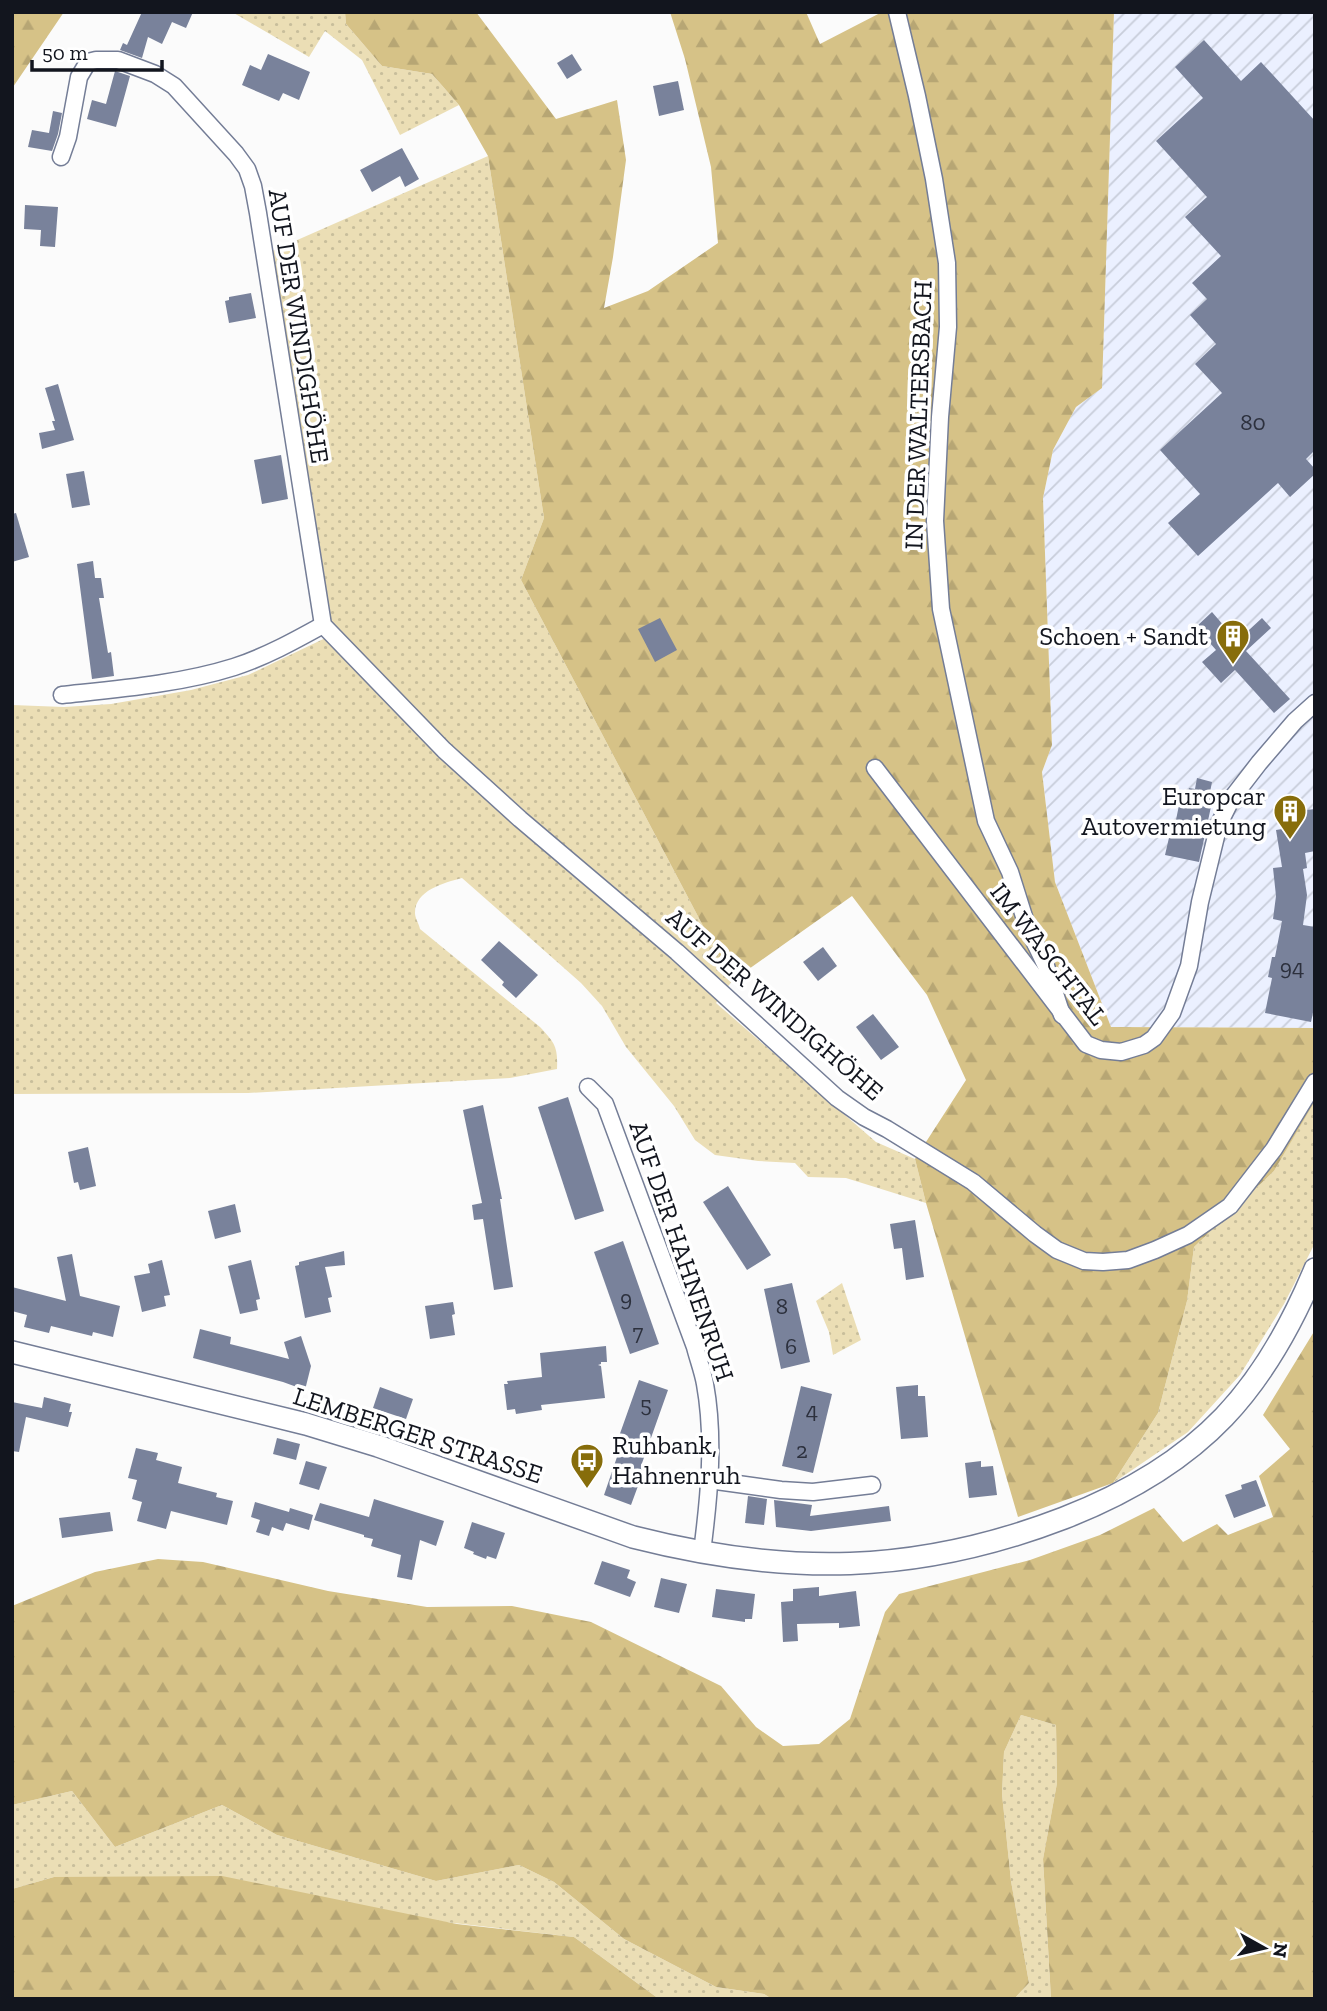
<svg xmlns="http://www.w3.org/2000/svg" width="1327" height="2011" font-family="'Zilla Slab',serif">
  <defs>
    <pattern id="industrial-furrows" width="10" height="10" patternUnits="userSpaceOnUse" patternTransform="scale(1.75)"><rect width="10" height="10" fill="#ebf0ff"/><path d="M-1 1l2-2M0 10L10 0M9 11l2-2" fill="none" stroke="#c8cdda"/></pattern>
    <pattern id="green-dots" width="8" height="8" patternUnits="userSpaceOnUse" patternTransform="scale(1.75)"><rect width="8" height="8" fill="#ebdeb5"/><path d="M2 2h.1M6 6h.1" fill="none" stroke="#c8be9b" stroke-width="1.8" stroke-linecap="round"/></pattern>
    <pattern id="forest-firs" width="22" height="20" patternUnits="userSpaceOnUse" patternTransform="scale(1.75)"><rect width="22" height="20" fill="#d6c287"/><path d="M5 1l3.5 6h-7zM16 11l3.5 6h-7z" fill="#b7a674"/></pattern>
  </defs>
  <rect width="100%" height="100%" fill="#fbfbfb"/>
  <!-- industrial -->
  <path fill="url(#industrial-furrows)" d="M1114,12L1315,13V1028L1111,1027L1055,882L1042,772L1052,745L1043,498L1053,450L1076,407L1102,388Z"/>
  <!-- green -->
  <g fill="url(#green-dots)">
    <path d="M232,12H345L346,24L382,66L432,74L459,105L400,135L362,60L325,31L309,57Z"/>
    <path d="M488,156L544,518L521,580L732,981L716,1003L876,1142L915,1159L926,1203L846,1178L808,1177L795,1163L758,1161L715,1155L695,1140L674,1106L626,1047L602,1006L581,983L462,878C444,883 415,890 415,913C415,918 419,924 420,929L540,1027C555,1043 558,1047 557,1069L510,1078L248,1093L12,1094V705L64,707L111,704L191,690L248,675L338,632L328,621L270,252Z"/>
    <path d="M1315,1100V1243L1284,1304L1240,1375L1188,1432L1113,1483L1158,1413L1187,1301L1194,1247L1274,1171Z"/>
    <path d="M842,1283L861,1340L833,1355L829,1332L816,1301Z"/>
    <path d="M1021,1715L1056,1725L1057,1783L1043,1859L1051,1999H1014L1029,1983L1011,1881L1002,1794L1004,1752Z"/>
    <path d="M72,1791L115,1847L222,1805L277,1835L436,1881L519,1865L554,1882L624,1939L716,1987L764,1994L772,1999H659L574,1937L54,1877L12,1889V1805Z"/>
  </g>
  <!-- forest -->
  <g fill="url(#forest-firs)">
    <path d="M12,12H64L13,87L12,92Z"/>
    <path d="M345,12H476L556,119L617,100L626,160L613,257L604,308L648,291L718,243L711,167L685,59L670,12H806L820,44L882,12H1114L1102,388L1076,407L1053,450L1043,498L1052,745L1042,772L1055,882L1111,1027L1315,1028V1101L1274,1171L1194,1247L1187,1301L1158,1413L1113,1483L1018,1517L926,1203L915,1159L966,1080L927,995L852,896L732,981L521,580L544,518L488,156L459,105L432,74L382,66L346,24Z"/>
    <path d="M1315,1330V1999H1051L1043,1859L1057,1783L1056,1725L1021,1715L1004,1752L1002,1794L1011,1881L1029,1983L1014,1999H772L764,1994L716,1987L624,1939L554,1882L519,1865L436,1881L277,1835L222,1805L115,1847L72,1791L12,1805V1606L95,1572L158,1559L203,1562L328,1591L427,1607L512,1606L591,1622L721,1686L756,1727L783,1746L819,1744L850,1719L885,1612L899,1594L1030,1560L1100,1535L1154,1508L1183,1542L1217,1524L1228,1535L1273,1517L1259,1476L1290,1449L1263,1415Z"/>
    <path d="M222,1876L457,1924L574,1937L659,1999H12V1889L54,1877Z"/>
  </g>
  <!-- building -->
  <g fill="#79829b">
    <path d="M142,12H193L186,28L172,22L162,44L148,37L142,58L120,50L123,43L127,45Z"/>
    <path d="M1204,40L1241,81L1261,62L1315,121V450L1306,459L1315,469V474L1290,497L1278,483L1198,556L1168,523L1200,494L1160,450L1222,393L1195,364L1216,344L1190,315L1207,299L1192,283L1221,256L1185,217L1207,197L1156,141L1203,98L1175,67Z"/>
    <path d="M268,54L310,72L299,100L283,93L279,101L242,85L250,65L261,70Z"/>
    <path d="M572,54L582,70L567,79L557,63Z"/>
    <path d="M115,71L130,76L116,127L87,119L92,100L106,104Z"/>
    <path d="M678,81L684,110L659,116L653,86Z"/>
    <path d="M53,111L62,113L58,134L52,151L28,147L32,130L49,133Z"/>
    <path d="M402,148L419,179L405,187L400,176L372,192L360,170Z"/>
    <path d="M25,205L58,207L55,247L40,246L41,230L24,229Z"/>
    <path d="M251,293L256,318L229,323L225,301L229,300V297Z"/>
    <path d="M58,384L74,440L42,449L39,433L55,430L52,421H55L45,388Z"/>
    <path d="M281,455L288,499L262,504L254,460Z"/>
    <path d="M84,471L90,505L72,508L66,474Z"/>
    <path d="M16,513L29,557L12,562V514Z"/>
    <path d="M93,561L95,578H101L104,598H99L108,653L111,652L114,676L92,679L77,564Z"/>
    <path d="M1212,612L1237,641L1262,618L1271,628L1246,651L1290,699L1274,713L1235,670L1221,683L1202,662L1216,650L1196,627Z"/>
    <path d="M660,618L677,650L655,662L638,629Z"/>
    <path d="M1197,778L1212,782L1210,792L1214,793L1199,862L1165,855L1171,829L1174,830L1179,805L1186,806L1189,788L1195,789Z"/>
    <path d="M1315,809V851L1305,853L1307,868L1303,869L1307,895L1303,925L1315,927V1003L1311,1022L1265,1013L1272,978L1268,977L1272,957H1275L1282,921L1273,919L1276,896L1273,868L1282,867L1276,830L1300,826L1298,811Z"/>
    <path d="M499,941L538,975L516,998L502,985L504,982L481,960Z"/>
    <path d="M823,947L837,966L818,981L803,962Z"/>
    <path d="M873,1014L899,1047L881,1060L856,1027Z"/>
    <path d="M568,1097L604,1211L575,1220L538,1107Z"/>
    <path d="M483,1105L502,1199H500L513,1287L494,1290L483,1219L474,1220L472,1205L482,1203L463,1110Z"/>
    <path d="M88,1147L96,1186L80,1190L78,1182L74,1183L68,1152Z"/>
    <path d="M728,1186L771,1255L747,1270L703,1202Z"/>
    <path d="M235,1204L241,1232L215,1239L208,1211Z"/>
    <path d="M915,1220L924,1277L906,1280L902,1248L894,1249L890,1224Z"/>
    <path d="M623,1241L659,1344L630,1354L594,1252Z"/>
    <path d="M344,1251L345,1265L325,1267L332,1297L328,1298L331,1312L305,1318L295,1266L299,1265V1262Z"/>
    <path d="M72,1254L80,1296L120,1306L113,1337L93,1332L92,1336L51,1326L49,1333L24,1327L27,1315L12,1311V1287L66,1301L57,1257Z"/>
    <path d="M162,1260L170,1295L164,1296L166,1306L142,1312L134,1276L150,1273L148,1264Z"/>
    <path d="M251,1260L260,1299L256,1300L258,1310L240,1314L228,1266Z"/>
    <path d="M792,1283L810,1362L781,1369L764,1289Z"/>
    <path d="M453,1302L455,1314L452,1315L455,1335L430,1339L425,1306Z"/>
    <path d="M200,1329L231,1337L230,1344L289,1359L284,1342L301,1336L311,1366L305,1390L283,1382L193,1358Z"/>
    <path d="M606,1346L607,1362H601V1364L598,1365L601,1366L605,1398L541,1405L542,1410L516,1414L515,1409L507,1410L504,1384H508L507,1381L542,1377L540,1353Z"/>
    <path d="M639,1380L668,1390L641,1466L645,1467L631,1505L604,1495L617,1457L612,1456Z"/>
    <path d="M918,1385V1396H925L928,1437L901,1439L896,1387Z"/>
    <path d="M801,1386L832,1394L813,1473L782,1466Z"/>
    <path d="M380,1387L413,1399L406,1419L373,1408Z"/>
    <path d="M44,1397L71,1404L69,1412H72L68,1427L26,1417L19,1452L12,1451V1402L42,1408Z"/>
    <path d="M277,1438L300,1444L296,1460L273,1454Z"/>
    <path d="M136,1448L158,1453L156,1460L182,1467L178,1483L217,1493L216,1497L233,1501L227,1525L171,1511L166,1529L137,1521L142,1502L132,1499L137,1480L128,1478Z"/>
    <path d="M306,1461L327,1467L319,1490L299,1484Z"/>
    <path d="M981,1461V1467L993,1466L997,1495L969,1498L965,1463Z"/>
    <path d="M1256,1480L1266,1506L1234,1518L1225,1495L1242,1489L1241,1485Z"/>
    <path d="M748,1496L767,1499L764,1525L745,1523Z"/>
    <path d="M374,1499L444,1521L436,1546L420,1540L412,1580L397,1577L401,1555L371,1546L373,1539L364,1537V1535L314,1520L320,1503L369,1517Z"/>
    <path d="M774,1500L812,1505L810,1516L889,1506L891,1521L811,1531L776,1527Z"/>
    <path d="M255,1502L289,1512L290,1508L313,1515L309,1530L286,1523L283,1531L272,1527L269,1536L256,1532L260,1520L251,1517Z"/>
    <path d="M110,1512L113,1531L62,1538L59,1518Z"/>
    <path d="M472,1522L505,1533L496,1559L487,1556L486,1559L473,1554L474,1552L464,1548Z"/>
    <path d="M602,1561L630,1570L627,1578L636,1582L630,1597L594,1584Z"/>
    <path d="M661,1578L687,1584L679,1613L654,1607Z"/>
    <path d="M819,1587V1596L856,1591L860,1626L839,1628V1623L797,1624L798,1641L783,1642L781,1602L793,1601V1589Z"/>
    <path d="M716,1589L755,1594L752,1619H745V1622L712,1617Z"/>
  </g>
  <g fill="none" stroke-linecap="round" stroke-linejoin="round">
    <defs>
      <g id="street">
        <path d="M897,12L917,96L934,179L947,263L948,327L940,417L935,521L941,609L986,821L1010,872L1027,926L1046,966L1062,1015"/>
        <path d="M61,157L68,137L79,77L88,62L96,60H118L155,74L174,86L236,154L247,169L253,186L258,213L323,625L444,750L520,819L677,952L837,1098L864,1117L887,1129L973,1182L1035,1234L1057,1250L1084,1261L1103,1262L1128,1260L1155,1250L1188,1235L1230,1206L1274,1149L1315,1082"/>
        <path d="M62,695C118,689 180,684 234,667C265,657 294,641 323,625"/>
        <path d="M875,768L1086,1044L1101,1050L1121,1052L1144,1045L1154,1038L1172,1013L1189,966L1200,902L1219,824L1232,798L1259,763L1295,721L1315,703"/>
        <path d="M588,1087L605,1104L695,1347C698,1359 703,1372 705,1384C715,1439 709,1498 702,1552"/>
        <path d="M709,1480L781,1490L813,1492L872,1485"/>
      </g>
      <path id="secondary" d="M12,1352L306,1424L378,1446L633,1537C786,1576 916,1575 1064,1518C1123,1495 1180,1463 1224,1417C1264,1375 1293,1322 1315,1269"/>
    </defs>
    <!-- street casing -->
    <use href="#street" stroke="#747d96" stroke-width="19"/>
    <!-- secondary casing -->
    <use href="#secondary" stroke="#747d96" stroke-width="24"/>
    <!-- street -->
    <use href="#street" stroke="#fff" stroke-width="16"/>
    <!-- secondary -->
    <use href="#secondary" stroke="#fff" stroke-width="21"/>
  </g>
  <!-- icons -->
  <defs>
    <symbol id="building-pin" viewBox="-11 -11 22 30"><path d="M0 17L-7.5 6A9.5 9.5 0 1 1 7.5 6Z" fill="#876d0b" stroke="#fff"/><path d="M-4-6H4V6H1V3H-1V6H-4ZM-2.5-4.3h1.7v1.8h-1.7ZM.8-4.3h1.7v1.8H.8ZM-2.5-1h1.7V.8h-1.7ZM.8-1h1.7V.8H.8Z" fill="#fff"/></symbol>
    <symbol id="bus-pin" viewBox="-11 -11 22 30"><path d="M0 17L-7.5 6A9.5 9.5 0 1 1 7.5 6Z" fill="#876d0b" stroke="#fff"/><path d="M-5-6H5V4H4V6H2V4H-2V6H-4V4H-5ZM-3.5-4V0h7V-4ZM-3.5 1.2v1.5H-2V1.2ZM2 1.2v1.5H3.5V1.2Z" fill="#fff"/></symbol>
  </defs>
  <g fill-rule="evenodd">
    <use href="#building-pin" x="1214" y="617" width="38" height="52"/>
    <use href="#building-pin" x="1271" y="792" width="38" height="52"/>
    <use href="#bus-pin" x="568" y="1441" width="38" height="52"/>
  </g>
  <g text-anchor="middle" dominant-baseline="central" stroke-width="7" stroke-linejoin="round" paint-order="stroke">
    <!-- number labels -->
    <g font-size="23" fill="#2c303d">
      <text x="1253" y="422">80</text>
      <text x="1292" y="967">94</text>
      <text x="626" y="1298">9</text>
      <text x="782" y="1306">8</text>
      <text x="638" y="1332">7</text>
      <text x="791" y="1346">6</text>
      <text x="646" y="1404">5</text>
      <text x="812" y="1410">4</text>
      <text x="802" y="1450">2</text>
    </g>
    <!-- street labels -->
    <g font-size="26" fill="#12151e" stroke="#fff">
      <text transform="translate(299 326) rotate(81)">AUF DER WINDIGHÖHE</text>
      <text transform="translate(918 415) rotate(-88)">IN DER WALTERSBACH</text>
      <text transform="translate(1049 954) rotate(52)">IM WASCHTAL</text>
      <text transform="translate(775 1004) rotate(41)">AUF DER WINDIGHÖHE</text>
      <text transform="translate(682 1251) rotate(71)">AUF DER HAHNENRUH</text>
      <text transform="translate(418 1435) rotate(18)">LEMBERGER STRASSE</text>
    </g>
    <!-- poi labels -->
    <g font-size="26" fill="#12151e" stroke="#fff" text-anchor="end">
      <text x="1208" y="636">Schoen + Sandt</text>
      <text x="1266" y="796">Europcar<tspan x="1266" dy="30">Autovermietung</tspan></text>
      <text x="612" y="1445" text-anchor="start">Ruhbank,<tspan x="612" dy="30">Hahnenruh</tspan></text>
    </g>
  </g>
  <!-- border -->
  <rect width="1327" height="2011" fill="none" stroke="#12151e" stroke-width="28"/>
  <!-- north arrow -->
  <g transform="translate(1264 1948) rotate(98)" stroke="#ffffff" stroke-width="5" paint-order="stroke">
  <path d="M0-5L12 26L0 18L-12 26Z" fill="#12151e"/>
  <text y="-10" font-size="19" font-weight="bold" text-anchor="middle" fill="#12151e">N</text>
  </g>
  <!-- scale -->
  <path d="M32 60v10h130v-10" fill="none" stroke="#12151e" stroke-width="3.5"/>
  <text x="42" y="60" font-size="21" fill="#12151e" stroke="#ffffff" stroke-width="5" paint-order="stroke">50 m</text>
</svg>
